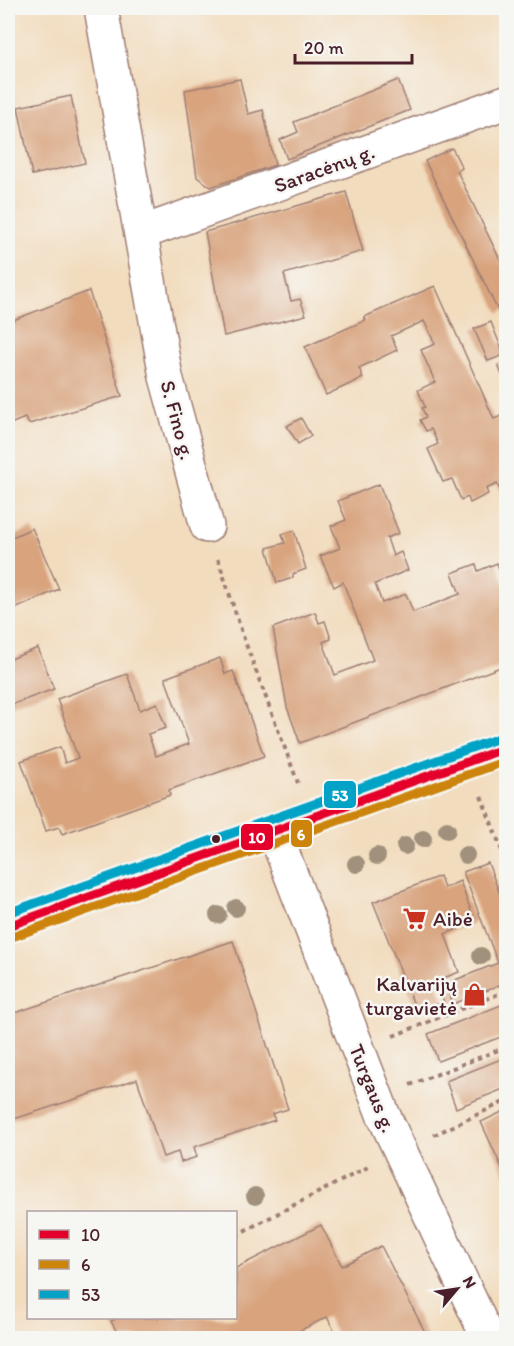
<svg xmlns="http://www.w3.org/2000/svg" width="514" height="1346" font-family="Itim,sans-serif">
  <rect width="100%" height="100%" fill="#f6f6f2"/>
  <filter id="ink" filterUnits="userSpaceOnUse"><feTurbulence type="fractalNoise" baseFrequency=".0167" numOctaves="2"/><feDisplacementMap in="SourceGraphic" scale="12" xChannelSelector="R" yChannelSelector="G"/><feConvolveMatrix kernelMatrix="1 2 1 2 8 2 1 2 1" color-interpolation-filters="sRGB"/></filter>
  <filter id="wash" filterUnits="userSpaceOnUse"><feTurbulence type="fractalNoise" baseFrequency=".008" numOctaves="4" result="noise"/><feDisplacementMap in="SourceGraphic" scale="24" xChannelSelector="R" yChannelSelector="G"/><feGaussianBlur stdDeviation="1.35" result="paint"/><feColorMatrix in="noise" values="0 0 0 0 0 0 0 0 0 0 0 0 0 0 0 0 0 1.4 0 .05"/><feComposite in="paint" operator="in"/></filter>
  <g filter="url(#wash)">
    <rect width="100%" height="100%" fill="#f2dcbe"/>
    <g id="blocks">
      <!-- building -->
      <g fill="#d8a37d">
        <path d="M240,79L248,114L263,110L275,165L211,187L197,177L185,90Z"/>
        <path d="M398,80L410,110L287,159L280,140L298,132L294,122Z"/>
        <path d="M71,96L85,163L32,175L18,107Z"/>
        <path d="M452,148L462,168L457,171L506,272V309L499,313L425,161Z"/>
        <path d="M346,192L363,251L284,274L291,301L300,299L306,315L224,336L205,232Z"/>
        <path d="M435,286L494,419L506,414V460L504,461L506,468V491L502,493L497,484L486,489L488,494L470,503L468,497L461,500L452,479L443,482L428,449L438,444L431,429L426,431L420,420L426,417L422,408L425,407L418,390L435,382L421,350L435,344L424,321L391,336L397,350L359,368L363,378L326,395L305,347L366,320L364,317Z"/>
        <path d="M89,291L122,396L29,424L25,418L8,425V322Z"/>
        <path d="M491,322L504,355L488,361L474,329Z"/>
        <path d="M506,362V385L498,365Z"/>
        <path d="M301,418L311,436L298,444L287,426Z"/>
        <path d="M379,484L399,533L387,538L393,556L401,552L408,570L375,584L382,603L406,594L413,612L460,594L452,573L476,564L478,571L497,563L506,590V665L300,743L287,707L273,628L315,612L319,623L325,621L331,639L323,642L335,675L373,660L343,582L334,587L320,556L340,548L331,526L346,520L338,501Z"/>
        <path d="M32,528L59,589L8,612V539Z"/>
        <path d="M294,531L306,569L293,574V578L277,583L267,548L285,543L282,534Z"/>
        <path d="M38,648L54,689L8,706V660Z"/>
        <path d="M220,658L225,674L233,671L264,756L169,790L170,795L62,834L59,827L46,831L21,761L60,747L65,763L78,758L57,699L127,674L140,710L157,703L166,728L148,734L156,756L189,744L165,678Z"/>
        <path d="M488,863L506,910V983L453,1004L445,984L498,963L463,872Z"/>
        <path d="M440,876L444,888L460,881L475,922L445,934L459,972L436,981L444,1002L417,1012L373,902Z"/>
        <path d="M233,941L288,1109L272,1114L275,1120L194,1147L197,1157L181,1162L178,1152L163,1157L137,1079L8,1121V1015Z"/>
        <path d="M506,1003V1035L438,1061L428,1034Z"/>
        <path d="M506,1057V1088L456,1108L446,1081Z"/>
        <path d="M506,1110V1177L481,1122Z"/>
        <path d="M321,1225L342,1266L381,1246L428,1338H338L327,1317L285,1338H120L111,1321L118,1318H236V1268Z"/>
      </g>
    </g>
  </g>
  <g filter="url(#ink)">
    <use href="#blocks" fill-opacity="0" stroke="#9e7e74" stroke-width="1.5"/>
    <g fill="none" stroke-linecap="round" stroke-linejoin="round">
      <defs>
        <g id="minor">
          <path d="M101,8L166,377L207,526"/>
          <path d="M141,233L506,102"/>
          <path d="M274,831L383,1114L488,1338"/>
        </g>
        <path id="primary" d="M8,926L506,748"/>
      </defs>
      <!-- minor casing -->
      <use href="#minor" stroke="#9e7e74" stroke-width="36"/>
      <!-- primary casing -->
      <use href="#primary" stroke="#9e7e74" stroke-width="36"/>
      <!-- path -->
      <g stroke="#9e7e74" stroke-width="4" stroke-dasharray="4.5 4.5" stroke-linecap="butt">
        <path d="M218,559L244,639L298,783"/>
        <path d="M481,796L506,861"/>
        <path d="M393,1036L506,991"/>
        <path d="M410,1085L506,1047"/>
        <path d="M434,1135L506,1101"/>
        <path d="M236,1235L368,1167"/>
      </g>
      <!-- minor -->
      <use href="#minor" stroke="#fff" stroke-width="33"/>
      <!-- primary -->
      <use href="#primary" stroke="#f0c469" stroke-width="33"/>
      <defs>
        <path id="bus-1" d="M8,926L506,748"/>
        <path id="bus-2" d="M12,937L506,761"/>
        <path id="bus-3" d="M8,913L502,737"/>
      </defs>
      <!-- bus-1 casing -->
      <use href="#bus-1" stroke="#f6f6f2" stroke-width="14"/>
      <!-- bus-2 casing -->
      <use href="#bus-2" stroke="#f6f6f2" stroke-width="14"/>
      <!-- bus-3 casing -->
      <use href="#bus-3" stroke="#f6f6f2" stroke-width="14"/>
      <!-- bus-1 -->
      <use href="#bus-1" stroke="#e4002b" stroke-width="9"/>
      <!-- bus-2 -->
      <use href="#bus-2" stroke="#cc840b" stroke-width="9"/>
      <!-- bus-3 -->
      <use href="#bus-3" stroke="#04a2c6" stroke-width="9"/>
    </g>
    <!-- trees -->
    <g fill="#a1917c">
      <circle cx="447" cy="830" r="9"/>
      <circle cx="423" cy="839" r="9"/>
      <circle cx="405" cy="846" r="9"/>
      <circle cx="466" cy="855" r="9"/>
      <circle cx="377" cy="856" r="9"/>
      <circle cx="356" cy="864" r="9"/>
      <circle cx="236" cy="908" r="9"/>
      <circle cx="218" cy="915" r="9"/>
      <circle cx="481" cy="956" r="9"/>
      <circle cx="255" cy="1196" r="9"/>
    </g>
  </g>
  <!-- icons -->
  <defs>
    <symbol id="supermarket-bare" viewBox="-9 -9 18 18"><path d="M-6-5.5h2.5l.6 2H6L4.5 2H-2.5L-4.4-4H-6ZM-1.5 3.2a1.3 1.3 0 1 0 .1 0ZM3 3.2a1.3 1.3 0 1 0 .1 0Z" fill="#c8321e" stroke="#f6f6f2" stroke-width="2.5" paint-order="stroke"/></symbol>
    <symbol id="shop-bare" viewBox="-9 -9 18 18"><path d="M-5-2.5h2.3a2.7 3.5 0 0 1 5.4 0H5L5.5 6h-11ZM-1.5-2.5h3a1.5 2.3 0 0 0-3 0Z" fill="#c8321e" stroke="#f6f6f2" stroke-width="2.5" paint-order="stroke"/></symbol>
  </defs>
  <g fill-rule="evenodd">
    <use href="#supermarket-bare" x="398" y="902" width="33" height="33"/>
    <use href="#shop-bare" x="458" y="978" width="33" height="33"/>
  </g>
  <!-- markers -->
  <circle fill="#4a1f2b" stroke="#f6f6f2" stroke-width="2" cx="216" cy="839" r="5"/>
  <g text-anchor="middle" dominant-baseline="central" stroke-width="5" stroke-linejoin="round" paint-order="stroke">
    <!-- street labels -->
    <g font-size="21" fill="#4a1f2b" stroke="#f6f6f2">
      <text transform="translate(324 168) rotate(-20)">Saracėnų g.</text>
      <text transform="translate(178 420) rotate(75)">S. Fino g.</text>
      <text transform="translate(373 1088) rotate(68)">Turgaus g.</text>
    </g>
    <!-- poi labels -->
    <g font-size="21" fill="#4a1f2b" stroke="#f6f6f2" text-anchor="start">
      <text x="433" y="918">Aibė</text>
      <text x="457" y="983" text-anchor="end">Kalvarijų<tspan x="457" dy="24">turgavietė</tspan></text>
    </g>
  </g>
  <g stroke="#f6f6f2" stroke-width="2">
    <rect x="323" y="780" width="34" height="29" rx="6" fill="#04a2c6"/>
    <rect x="290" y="819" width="23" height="29" rx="6" fill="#cc840b"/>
    <rect x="240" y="823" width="34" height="28" rx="6" fill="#e4002b"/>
  </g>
  <g font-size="16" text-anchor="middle" font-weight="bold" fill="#fff">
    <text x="340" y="801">53</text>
    <text x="301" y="840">6</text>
    <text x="257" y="843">10</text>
  </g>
  <!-- margin -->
  <rect width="514" height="1346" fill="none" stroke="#f6f6f2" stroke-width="30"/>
  <!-- legend -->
  <rect x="27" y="1211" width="210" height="108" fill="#f6f6f2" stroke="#b1a0a2" stroke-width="1.5"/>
  <rect x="39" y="1230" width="30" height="9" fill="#e4002b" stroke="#b1a0a2" stroke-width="1.5"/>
  <text x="81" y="1241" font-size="18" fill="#4a1f2b">10</text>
  <rect x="39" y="1260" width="30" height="9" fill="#cc840b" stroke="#b1a0a2" stroke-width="1.5"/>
  <text x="81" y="1271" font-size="18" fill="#4a1f2b">6</text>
  <rect x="39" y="1290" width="30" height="9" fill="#04a2c6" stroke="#b1a0a2" stroke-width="1.5"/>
  <text x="81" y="1301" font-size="18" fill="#4a1f2b">53</text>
  <!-- north arrow -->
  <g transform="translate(457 1289) rotate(61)" stroke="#f6f6f2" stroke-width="4.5" paint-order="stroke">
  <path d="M0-4.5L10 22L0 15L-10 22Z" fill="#4a1f2b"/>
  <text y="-9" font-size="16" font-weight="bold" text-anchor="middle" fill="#4a1f2b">N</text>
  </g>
  <!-- scale -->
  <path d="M295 54v9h117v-9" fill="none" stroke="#4a1f2b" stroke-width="3"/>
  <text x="304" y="54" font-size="18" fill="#4a1f2b" stroke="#f6f6f2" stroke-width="4.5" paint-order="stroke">20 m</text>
</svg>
